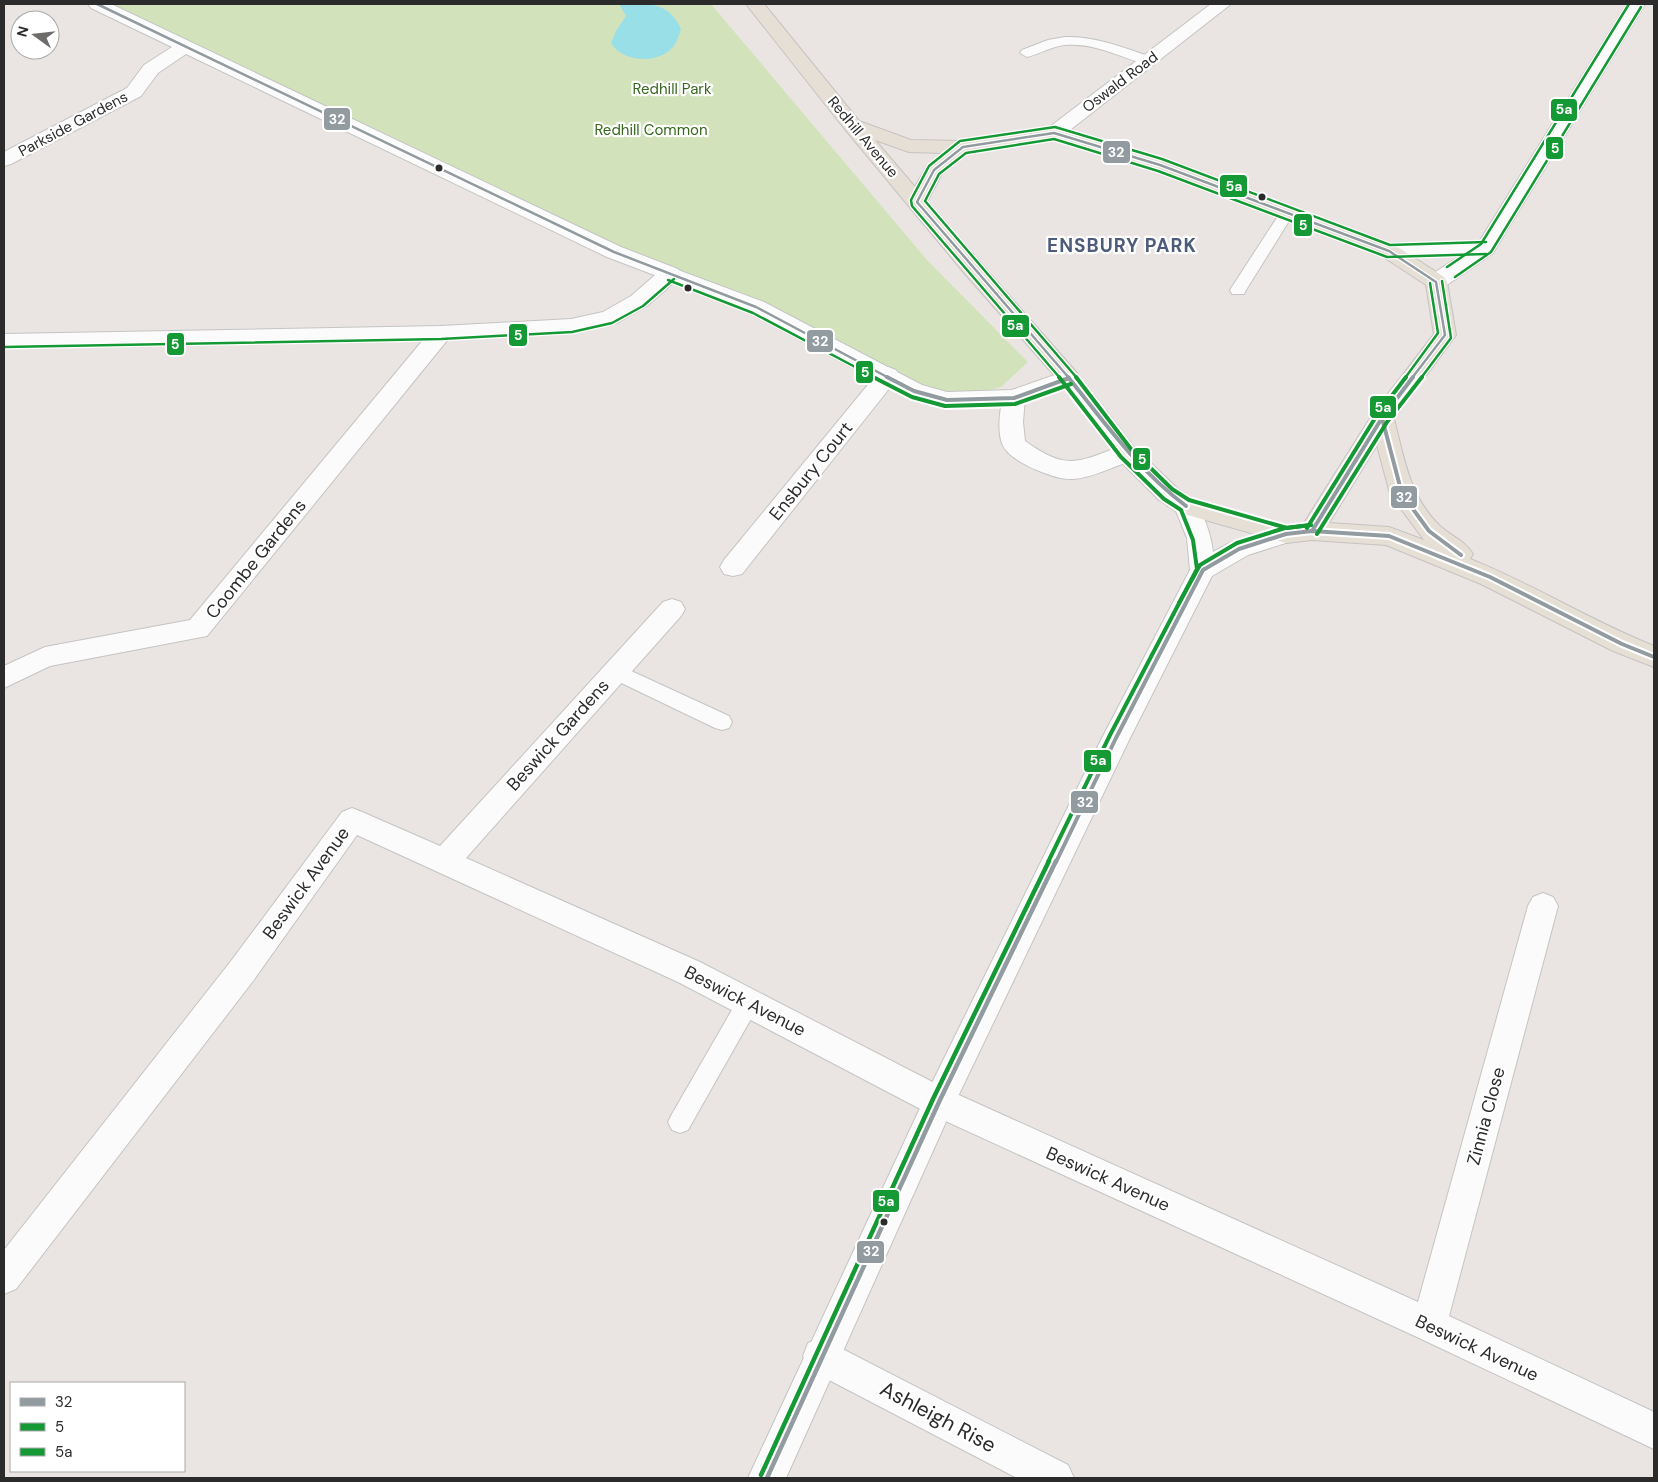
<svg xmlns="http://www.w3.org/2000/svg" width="1658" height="1482" font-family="'DM Sans',sans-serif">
  <rect width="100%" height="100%" fill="#eae5e2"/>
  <!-- green -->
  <path fill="#d2e3bc" d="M97,4H711L927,260L1028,362L1001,387L947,400L670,274L185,47Z"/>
  <!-- water -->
  <path fill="#98dfe8" d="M619,4C646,4 668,0 681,29C679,35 677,42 673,47C658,65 622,62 611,43L616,31L626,16Z"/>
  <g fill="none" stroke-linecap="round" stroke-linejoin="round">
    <defs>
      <g id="lane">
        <path d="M1065,37C1096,36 1125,48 1154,58L1156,61L1149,65C1121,58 1095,42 1065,45C1052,46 1040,54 1027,57L1020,53L1022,50L1048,40Z"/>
        <path d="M1287,209L1292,210L1294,213L1246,290L1244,294H1232L1230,290L1280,213L1282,210Z"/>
        <path d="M616,664L729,716L732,722L729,728L722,730L715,728L609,677L606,672L609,667Z"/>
        <path d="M748,993L756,996L759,1003L756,1010L688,1130L680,1133L672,1130L668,1122L672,1114L740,996Z"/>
      </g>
      <g id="street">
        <path d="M88,4H111L621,247L678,269L681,274L678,279L670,281L607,257L186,54L158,73L141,96L11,164L4,166V152L127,88L144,65L172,47L91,8Z"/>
        <path d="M1211,4H1231L1061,137L1054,139L1047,137L1044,133L1047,129Z"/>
        <path d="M441,326L449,328L452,333L449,338L207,636L50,666L4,688V666L45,647L190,620L433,328Z"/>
        <path d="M888,367L896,370L899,375L896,380L742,574L733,576L724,574L720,567L724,560L880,370Z"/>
        <path d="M1014,390L1022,393L1025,398L1023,422L1025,441C1059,465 1071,466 1108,451C1118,447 1124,444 1134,447L1138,453C1133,462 1121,464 1112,468C1099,473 1084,479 1071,479C1053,479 1015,463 1005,449C996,438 999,404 1006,393Z"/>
        <path d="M672,599L681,602L685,609L681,616L466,858L700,962L950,1091L1418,1302L1528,906L1533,897L1543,893L1553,897L1558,906L1449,1316L1654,1412V1449L1417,1337L928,1113L678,982L357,835L253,981L16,1289L4,1294V1250L231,961L342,812L352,808L362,812L440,846L663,602Z"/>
        <path d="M821,1338L1068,1465L1074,1478H1017L808,1369L803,1356L808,1343Z"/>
      </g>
      <g id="secondary">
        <path d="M1627,4H1645L1493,253L1444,287L1436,289L1428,287L1425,282L1428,277L1461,255L1389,257L1382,256L1378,251L1382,246L1389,245L1479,242Z"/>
        <path d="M670,267L764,302L922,385L947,392L1012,390L1069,370L1077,373L1080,378L1077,383L1014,406L947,408L906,396L748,312L673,283L647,306L617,323L571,333L441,340L4,348V334L441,326L571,319L603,312L631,296L662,269Z"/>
        <path d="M1186,497L1195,500C1204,516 1211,534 1213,552L1230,543L1286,525L1295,528L1298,534L1295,540L1248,555L1212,576L1130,738L950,1113L786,1478H748L928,1091L1102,738L1190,570L1187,538L1174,506L1177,500Z"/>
      </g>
      <path id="primary" d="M746,4H764L859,121L911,140L963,141L1054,127L1061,129L1167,161L1396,246L1444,277L1447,282L1456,335L1394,419C1404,457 1409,495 1438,524C1448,535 1465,540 1473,554L1470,559C1533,584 1591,621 1654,646V667L1613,651L1481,584L1386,545L1312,540L1286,543L1177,512L1159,500L1118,459L1061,383L966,275L844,128ZM1053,139L1153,169L1382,256L1426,285L1434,334L1374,412L1304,523L1286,525L1194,500L1177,488L1134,447L1077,373L927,202L942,173L969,152ZM875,140L909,152L944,153L927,166L915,187ZM1377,445L1390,494L1424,540L1389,527L1329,523Z"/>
    </defs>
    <!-- lane casing -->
    <use href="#lane" stroke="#c5c4c4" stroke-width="2"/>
    <!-- street casing -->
    <use href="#street" stroke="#c5c4c4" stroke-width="2"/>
    <!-- secondary casing -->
    <use href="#secondary" stroke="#c5c4c4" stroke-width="2"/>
    <!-- primary casing -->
    <use href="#primary" stroke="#c5c3c2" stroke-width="2"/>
    <!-- lane -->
    <use href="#lane" fill="#fcfbfb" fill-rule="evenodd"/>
    <!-- street -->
    <use href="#street" fill="#fcfbfb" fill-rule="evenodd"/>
    <!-- secondary -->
    <use href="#secondary" fill="#fcfbfb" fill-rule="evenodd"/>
    <!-- primary -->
    <use href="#primary" fill="#e6dfd5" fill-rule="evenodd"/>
    <defs>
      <g id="bus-1-far2">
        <path d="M97,4L614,252L756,307L889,378"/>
        <path d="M1069,378L917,202L934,170L963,147L1054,133L1160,165L1389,251L1436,282L1445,335L1412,378"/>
      </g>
      <g id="bus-1-far1">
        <path d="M887,377L914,391L947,400L1014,398L1069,378"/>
        <path d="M1068,377C1105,423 1138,470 1186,506"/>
        <path d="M1382,418L1402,494L1429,531L1461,555"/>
        <path d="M1312,531L1382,418L1413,377"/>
        <path d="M1056,862L1116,738L1203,570L1239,549L1286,534L1312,531L1389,536L1490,577L1622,644L1654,657"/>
      </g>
      <path id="bus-1" d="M767,1478L939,1102L1056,861"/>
      <g id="bus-2-far1">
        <path d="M1455,277L1491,252L1641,7"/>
        <path d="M668,280L753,313L876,378"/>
        <path d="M4,347L441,339L572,332L612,323L643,306L674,279"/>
        <path d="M1077,378L925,201L939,174L966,153L1054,139L1158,171L1387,257L1486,254"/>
        <path d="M1421,378L1451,338L1442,281"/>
      </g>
      <g id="bus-2">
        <path d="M873,377L912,397L945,406L1015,404L1071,384"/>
        <path d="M1076,377L1131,449L1172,489L1189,500L1287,528L1311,525"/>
        <path d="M1317,534L1387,422L1422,377"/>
      </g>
      <g id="bus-3-far2">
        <path d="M1447,267L1481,244L1629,4"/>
        <path d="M1060,378L912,206L911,200L929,166L960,141L1055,127L1162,159L1390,245L1486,242"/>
        <path d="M1405,378L1438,333L1430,283"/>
      </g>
      <g id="bus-3-far1">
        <path d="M1307,528L1377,415L1406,377"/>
        <path d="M1179,603L1200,565L1237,543L1285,528L1311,525"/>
        <path d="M1048,862L1110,735L1197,569L1193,540L1181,510L1164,499L1121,457L1059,377"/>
      </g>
      <path id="bus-3" d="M761,1475L933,1099L1049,861"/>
    </defs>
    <!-- bus-1-far2 casing -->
    <use href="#bus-1-far2" stroke="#fff" stroke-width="5"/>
    <!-- bus-1-far1 casing -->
    <use href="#bus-1-far1" stroke="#fff" stroke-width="8"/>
    <!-- bus-1 casing -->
    <use href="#bus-1" stroke="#fff" stroke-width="8"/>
    <!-- bus-2-far1 casing -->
    <use href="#bus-2-far1" stroke="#fff" stroke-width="5"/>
    <!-- bus-2 casing -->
    <use href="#bus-2" stroke="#fff" stroke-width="8"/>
    <!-- bus-3-far2 casing -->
    <use href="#bus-3-far2" stroke="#fff" stroke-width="5"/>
    <!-- bus-3-far1 casing -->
    <use href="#bus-3-far1" stroke="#fff" stroke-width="8"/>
    <!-- bus-3 casing -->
    <use href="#bus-3" stroke="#fff" stroke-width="8"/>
    <!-- bus-1-far2 -->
    <use href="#bus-1-far2" stroke="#929ba0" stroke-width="2.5"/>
    <!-- bus-1-far1 -->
    <use href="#bus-1-far1" stroke="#929ba0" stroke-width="4"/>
    <!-- bus-1 -->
    <use href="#bus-1" stroke="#929ba0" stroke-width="4.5"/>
    <!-- bus-2-far1 -->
    <use href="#bus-2-far1" stroke="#149934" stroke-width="2.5"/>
    <!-- bus-2 -->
    <use href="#bus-2" stroke="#149934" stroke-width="4"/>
    <!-- bus-3-far2 -->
    <use href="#bus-3-far2" stroke="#149934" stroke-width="2.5"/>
    <!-- bus-3-far1 -->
    <use href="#bus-3-far1" stroke="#149934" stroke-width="4"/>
    <!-- bus-3 -->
    <use href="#bus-3" stroke="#149934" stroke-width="4.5"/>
  </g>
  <!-- markers -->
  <g fill="#2b2b2b" stroke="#fff" stroke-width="2">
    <circle cx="439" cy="168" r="4.5"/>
    <circle cx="1262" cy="197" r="4.5"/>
    <circle cx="688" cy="288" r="4.5"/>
    <circle cx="884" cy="1222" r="4.5"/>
  </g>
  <g text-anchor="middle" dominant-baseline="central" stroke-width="4.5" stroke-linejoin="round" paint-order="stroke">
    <!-- far-street labels -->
    <g font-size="15" fill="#2b2b2b" stroke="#fff">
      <text transform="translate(1120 82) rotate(-37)">Oswald Road</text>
      <text transform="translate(73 124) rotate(-28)">Parkside Gardens</text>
      <text transform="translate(863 137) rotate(50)">Redhill Avenue</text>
    </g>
    <!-- far-park labels -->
    <g font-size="15" fill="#37671d" stroke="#fff">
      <text x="672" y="89">Redhill Park</text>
      <text x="651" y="130">Redhill Common</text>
    </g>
    <!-- street labels -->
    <g font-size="18" fill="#2b2b2b" stroke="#fff">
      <text transform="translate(811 471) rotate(-51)">Ensbury Court</text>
      <text transform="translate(256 559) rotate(-51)">Coombe Gardens</text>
      <text transform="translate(558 735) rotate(-48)">Beswick Gardens</text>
      <text transform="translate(306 883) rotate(-54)">Beswick Avenue</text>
      <text transform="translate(745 1001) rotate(27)">Beswick Avenue</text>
      <text transform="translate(1486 1116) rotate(-75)">Zinnia Close</text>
      <text transform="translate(1108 1179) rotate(24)">Beswick Avenue</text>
      <text transform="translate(1477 1348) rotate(25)">Beswick Avenue</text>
    </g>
    <!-- far-district labels -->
    <g font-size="19" font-weight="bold" letter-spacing="1" fill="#4d5c7b" stroke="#fff">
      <text x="1122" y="245">ENSBURY PARK</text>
    </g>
    <!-- near-street labels -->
    <g font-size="21" fill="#2b2b2b" stroke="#fff">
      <text transform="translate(938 1417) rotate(28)">Ashleigh Rise</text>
    </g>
  </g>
  <g stroke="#fff" stroke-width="2">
    <rect x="1550" y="98" width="28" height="24" rx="5" fill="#149934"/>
    <rect x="323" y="107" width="28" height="24" rx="5" fill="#929ba0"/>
    <rect x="1545" y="136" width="19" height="24" rx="5" fill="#149934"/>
    <rect x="1102" y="140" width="29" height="24" rx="5" fill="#929ba0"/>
    <rect x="1219" y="174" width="29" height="24" rx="5" fill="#149934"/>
    <rect x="1293" y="213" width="20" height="24" rx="5" fill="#149934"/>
    <rect x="1001" y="314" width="29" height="24" rx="5" fill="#149934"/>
    <rect x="508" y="323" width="20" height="24" rx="5" fill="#149934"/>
    <rect x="806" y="329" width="28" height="24" rx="5" fill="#929ba0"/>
    <rect x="166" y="332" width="19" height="24" rx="5" fill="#149934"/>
    <rect x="855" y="360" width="19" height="24" rx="5" fill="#149934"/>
    <rect x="1369" y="395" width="28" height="24" rx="5" fill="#149934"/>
    <rect x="1132" y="447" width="19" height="24" rx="5" fill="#149934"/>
    <rect x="1390" y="485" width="28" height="24" rx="5" fill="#929ba0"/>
    <rect x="1083" y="749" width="29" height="24" rx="5" fill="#149934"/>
    <rect x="1070" y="790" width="29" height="24" rx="5" fill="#929ba0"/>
    <rect x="872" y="1189" width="28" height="24" rx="5" fill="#149934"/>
    <rect x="856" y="1240" width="29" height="24" rx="5" fill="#929ba0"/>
  </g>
  <g font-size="14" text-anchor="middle" font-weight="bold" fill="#fff">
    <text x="1564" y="114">5a</text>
    <text x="337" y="124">32</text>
    <text x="1555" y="153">5</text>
    <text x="1116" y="157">32</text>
    <text x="1234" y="191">5a</text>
    <text x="1303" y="230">5</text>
    <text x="1015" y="330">5a</text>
    <text x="518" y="340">5</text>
    <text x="820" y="346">32</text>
    <text x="175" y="349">5</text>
    <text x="865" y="377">5</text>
    <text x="1383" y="412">5a</text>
    <text x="1142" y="464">5</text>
    <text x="1404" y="502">32</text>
    <text x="1098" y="765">5a</text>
    <text x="1085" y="807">32</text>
    <text x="886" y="1206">5a</text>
    <text x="871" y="1256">32</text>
  </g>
  <!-- border -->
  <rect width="1658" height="1482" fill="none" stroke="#2b2b2b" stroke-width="10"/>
  <!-- legend -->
  <rect x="10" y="1382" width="175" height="90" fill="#ffffff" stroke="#aaaaaa"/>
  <rect x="20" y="1398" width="25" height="8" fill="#929ba0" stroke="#aaaaaa"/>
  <text x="55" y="1407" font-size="15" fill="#2b2b2b">32</text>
  <rect x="20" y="1423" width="25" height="8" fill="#149934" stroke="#aaaaaa"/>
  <text x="55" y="1432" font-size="15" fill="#2b2b2b">5</text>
  <rect x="20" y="1448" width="25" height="8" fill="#149934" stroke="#aaaaaa"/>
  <text x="55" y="1457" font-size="15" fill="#2b2b2b">5a</text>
  <!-- north arrow -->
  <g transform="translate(35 35) rotate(285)"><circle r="24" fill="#ffffff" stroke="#aaaaaa"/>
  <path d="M0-4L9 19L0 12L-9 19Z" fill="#6e6c6b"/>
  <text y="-8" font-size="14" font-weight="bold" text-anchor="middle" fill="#2b2b2b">N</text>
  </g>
</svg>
